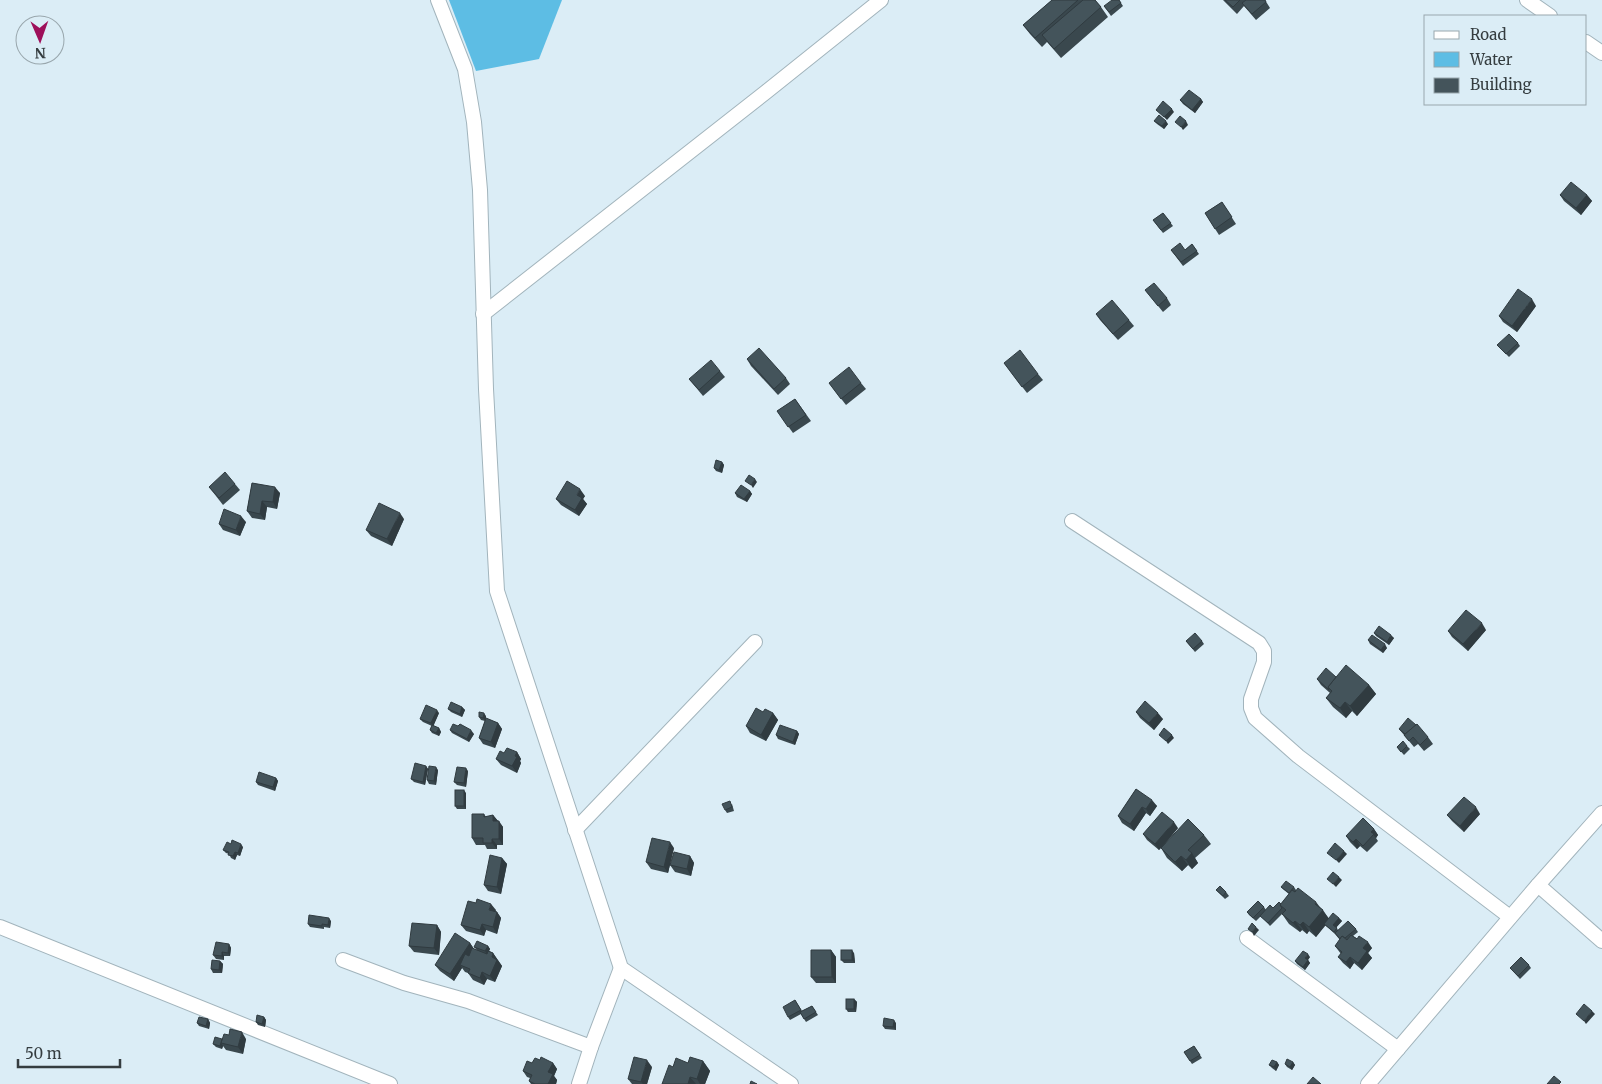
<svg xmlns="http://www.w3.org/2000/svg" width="1602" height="1084" font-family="Merriweather,serif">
  <rect width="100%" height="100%" fill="#dbedf6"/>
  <!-- water -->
  <path fill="#5dbde4" d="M449,0H562L539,59L476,71Z"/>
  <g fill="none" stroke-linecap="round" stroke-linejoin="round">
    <defs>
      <g id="street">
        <path d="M438,0L465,69L474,122L480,190L486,389L497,591L621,968L791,1084"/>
        <path d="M1527,0L1550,16"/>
        <path d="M1586,42L1602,53"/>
        <path d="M483,314L766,92L881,0"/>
        <path d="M1072,521L1259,643L1264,651V662L1251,699V708L1255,718L1298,756L1510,917"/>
        <path d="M575,830L755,642"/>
        <path d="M1538,885L1602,941"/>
        <path d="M0,927L390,1084"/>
        <path d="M1247,938L1398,1049"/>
        <path d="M343,960L404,983L468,1001L591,1047"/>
        <path d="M579,1084L591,1047L621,968"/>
        <path d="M1368,1084L1538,885L1602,813"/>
      </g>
    </defs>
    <!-- street casing -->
    <use href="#street" stroke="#a2b4bc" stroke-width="16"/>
    <!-- street -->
    <use href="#street" stroke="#fff" stroke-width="14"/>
  </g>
  <!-- wall -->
  <g fill="#3a484e">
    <path d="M1052,0H1095L1101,7L1108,17L1061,58L1047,42L1042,47L1030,34L1023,25Z"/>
    <path d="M1119,0L1123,6L1111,16L1104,6Z"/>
    <path d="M1223,0H1265L1270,8L1256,20L1244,6L1237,14Z"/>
    <path d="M1201,99L1203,102L1195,113L1183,104L1180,100Z"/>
    <path d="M1154,121L1168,124L1164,129L1157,124Z"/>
    <path d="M1560,195H1587L1592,201L1581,215L1564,201Z"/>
    <path d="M1222,202L1236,224L1219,235L1205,213Z"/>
    <path d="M1163,213L1173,226L1163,233L1153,220Z"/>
    <path d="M1192,244L1199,254L1183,266L1171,250H1185Z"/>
    <path d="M1145,290L1167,298L1171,305L1163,312Z"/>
    <path d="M1536,306L1517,332L1503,322L1499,316Z"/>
    <path d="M1096,314L1129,320L1134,326L1118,340L1100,320Z"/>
    <path d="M1518,343L1520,346L1509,357L1497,345Z"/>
    <path d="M747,359L786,378L790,384L778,395L751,366Z"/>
    <path d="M1004,363L1038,374L1043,380L1027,393Z"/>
    <path d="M720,371L725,377L703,396L689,379Z"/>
    <path d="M829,383H861L866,389L846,405Z"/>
    <path d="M795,399L811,421L793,433L777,411Z"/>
    <path d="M722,462L724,465L722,473L716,471L714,468Z"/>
    <path d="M252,483L280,493L277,509L267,507L265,520L252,518L247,511Z"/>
    <path d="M235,484L240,490L223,505L209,487Z"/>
    <path d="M750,491L752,494L747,502L737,497L735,493Z"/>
    <path d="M585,496L583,499L587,504L579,516L561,505L556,499Z"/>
    <path d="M404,519L392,546L371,536L366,530Z"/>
    <path d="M246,522L240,536L223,530L219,524Z"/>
    <path d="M1486,630L1468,651L1452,637L1448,631Z"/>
    <path d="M1374,633L1394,638L1389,645L1376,636Z"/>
    <path d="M1368,640L1387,648L1383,653L1370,644Z"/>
    <path d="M1186,641H1202L1204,644L1195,652Z"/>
    <path d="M1336,677L1369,685L1376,694L1357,716L1352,711L1346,718L1333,707L1326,698L1330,693L1321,685L1317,679Z"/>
    <path d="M462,707L465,710L462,717L451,712L448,709Z"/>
    <path d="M763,712L773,713L778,720L766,741L750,733L746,726Z"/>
    <path d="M1136,712L1163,719L1154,730L1140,718Z"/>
    <path d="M439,713L433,726L439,728L441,732L439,736L432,733L430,730L432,726L423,722L420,719Z"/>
    <path d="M486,716V719L498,723L502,729L495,748L483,744L479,738L485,721L481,720L479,717Z"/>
    <path d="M1399,729L1428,737L1433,744L1424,751L1418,744L1414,747Z"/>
    <path d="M450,730L474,734L469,742L452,733Z"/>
    <path d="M797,731L799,734L795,745L778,739L776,735Z"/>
    <path d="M1407,746L1410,749L1404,755L1397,747Z"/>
    <path d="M517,752L521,759L520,761L521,763L517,773L501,765L496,759L504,753Z"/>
    <path d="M426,766L428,769L425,785L414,782L411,779Z"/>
    <path d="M438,770L436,785L429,784L427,780Z"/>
    <path d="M468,771L466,787L457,785L454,782Z"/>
    <path d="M276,778L278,781L275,791L258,785L256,782Z"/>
    <path d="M1136,789L1157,806L1150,816L1146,813L1134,831L1122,823L1118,816Z"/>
    <path d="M466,793V809H457L455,806Z"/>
    <path d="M732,804L734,811L727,813L725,810Z"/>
    <path d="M484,814L486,817L493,815L503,827V845H497V849H487L485,845H476L472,838Z"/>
    <path d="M1480,814L1464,832L1452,821L1447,815Z"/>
    <path d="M1178,828L1166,843L1204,835L1211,844L1195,858L1198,863L1192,869L1188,865L1182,871L1167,858L1161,848L1159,850L1147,840L1143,834Z"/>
    <path d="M1374,829L1378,835L1376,838L1378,841L1367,852L1360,846L1357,849L1350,842L1346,836Z"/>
    <path d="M243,847L240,856L237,855L235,860L231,858L229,854L226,853L223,850Z"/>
    <path d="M674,848L668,873L651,869L646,862Z"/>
    <path d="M690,856L694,863L691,876L675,872L670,865Z"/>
    <path d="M502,858L507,864L501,894L488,891L484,885Z"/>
    <path d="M1281,887H1294L1296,890L1323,910L1329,919L1339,918L1342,921L1336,927L1338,930L1356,929L1358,932L1353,936L1372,948L1368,953L1372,958L1362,970L1354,963L1350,969L1343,963L1338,957L1341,954L1335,946L1340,940L1335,934L1325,925L1316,937L1309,931L1307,934L1302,930L1300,932L1289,924L1282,914L1285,911L1270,926L1261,916L1256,921L1249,915L1247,912L1264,907L1266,910L1273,908L1281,904L1289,894L1284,890Z"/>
    <path d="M1216,890L1226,892L1229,896L1225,899Z"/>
    <path d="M496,910L495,911L497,912L501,918L497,934L486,930L484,936L466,931L461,925Z"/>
    <path d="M331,921L330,928L324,927V929L310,927L308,924Z"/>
    <path d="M437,925L441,932L439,955L414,952L409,946Z"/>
    <path d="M470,943L474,949L477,950L474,947L488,946L490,949L489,951L493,953L502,966L495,982L487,979L484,985L473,980L468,973L465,972L462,968L454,981L440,971L435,965Z"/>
    <path d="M229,944L231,948L230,956H224V960L216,959L213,955Z"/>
    <path d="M831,950L836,957V983H816L811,977Z"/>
    <path d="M854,953L855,963H844L841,960Z"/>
    <path d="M1310,957L1308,960L1310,963L1305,970L1297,964L1295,961Z"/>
    <path d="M220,961L223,964L222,973H213L211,969Z"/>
    <path d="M1529,965L1531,968L1520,979L1510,968Z"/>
    <path d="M854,999L857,1002L856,1012H848L846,1009Z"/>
    <path d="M795,1000L802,1011L812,1006L818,1015L806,1022L801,1014L790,1020L788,1017Z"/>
    <path d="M264,1017L266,1020L265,1027L258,1025L256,1022Z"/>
    <path d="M208,1019L210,1023L209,1029L199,1026L197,1023Z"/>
    <path d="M896,1023V1030L885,1029L883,1026Z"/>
    <path d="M222,1039H246L243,1054L226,1050L223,1046L222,1049L216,1047L213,1044Z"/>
    <path d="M1194,1046L1202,1058L1192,1064L1184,1052Z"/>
    <path d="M540,1060L553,1063L557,1069L554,1076L557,1080L556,1084H531L529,1081L530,1078L527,1077L523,1071L532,1063Z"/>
    <path d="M703,1061L710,1071L705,1084H662L673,1067L688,1063Z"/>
    <path d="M1277,1062L1279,1065L1276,1071L1272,1068L1269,1065Z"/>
    <path d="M1293,1062L1295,1065L1292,1070L1287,1067L1285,1064Z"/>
    <path d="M652,1067L647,1084H632L628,1079Z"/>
  </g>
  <!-- shaded-wall -->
  <g fill="#303b40">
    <path d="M1201,99L1203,102L1195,113L1192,110Z"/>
    <path d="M1172,109L1174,112L1167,120L1164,117Z"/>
    <path d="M1166,121L1168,124L1164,129L1162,126Z"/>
    <path d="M1186,121L1188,125L1183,130L1181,127Z"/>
    <path d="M1587,195L1592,201L1581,215L1576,208Z"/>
    <path d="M1532,299L1536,306L1517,332L1512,326Z"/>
    <path d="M722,462L724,465L722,473L719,470Z"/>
    <path d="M755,479L757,482L753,488L751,485Z"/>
    <path d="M275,487L280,493L277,509L273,502Z"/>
    <path d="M580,489L585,496L583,499L587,504L579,516L575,510L577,495Z"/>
    <path d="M750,491L752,494L747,502L744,499Z"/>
    <path d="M262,501L267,507L265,520L260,514Z"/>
    <path d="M400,513L404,519L392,546L387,539Z"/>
    <path d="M241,516L246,522L240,536L236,530Z"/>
    <path d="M1482,623L1486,630L1468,651L1463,644Z"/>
    <path d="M1391,635L1394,638L1389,645L1387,642Z"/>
    <path d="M1385,644L1387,648L1383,653L1381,650Z"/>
    <path d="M1369,685L1376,694L1357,716L1350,706Z"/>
    <path d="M1345,702L1352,711L1346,718L1340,708Z"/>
    <path d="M462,707L465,710L462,717L460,714Z"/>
    <path d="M437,710L439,713L433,727L431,723Z"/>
    <path d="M484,713L486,716V721L483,718Z"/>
    <path d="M773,713L778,720L766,741L761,735Z"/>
    <path d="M1158,713L1163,719L1154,730L1149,723Z"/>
    <path d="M498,723L502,729L495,748L491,742Z"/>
    <path d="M439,728L441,732L439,736L436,733Z"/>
    <path d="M471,730L474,734L469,742L467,739Z"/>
    <path d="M797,731L799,734L795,745L793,742Z"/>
    <path d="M1172,735L1174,738L1168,744L1166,741Z"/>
    <path d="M517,752L521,759L520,761L521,763L517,773L512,766Z"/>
    <path d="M426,766L428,769L425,785L423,782Z"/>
    <path d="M436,767L438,770L436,785L434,781Z"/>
    <path d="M466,768L468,771L466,787L464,783Z"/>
    <path d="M276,778L278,781L275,791L273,787Z"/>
    <path d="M464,790L466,793V809L464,806Z"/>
    <path d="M1152,800L1157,806L1150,816L1146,809Z"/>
    <path d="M1142,807L1146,813L1134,831L1130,824Z"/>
    <path d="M1476,807L1480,814L1464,832L1460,826Z"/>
    <path d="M493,815L498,821H493Z"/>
    <path d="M499,821L503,827V845L499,839Z"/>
    <path d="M1174,822L1178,828L1159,850L1155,844Z"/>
    <path d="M1374,829L1378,835L1376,838L1371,832Z"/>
    <path d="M492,839L497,845V849L492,843Z"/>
    <path d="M1356,839L1360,846L1357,849L1353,842Z"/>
    <path d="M670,842L674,848L668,873L664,867Z"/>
    <path d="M241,844L243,847L240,856L238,853Z"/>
    <path d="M1344,851L1347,854L1339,863L1336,860Z"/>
    <path d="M235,852L237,855L235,860L233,856Z"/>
    <path d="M1192,853L1198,863L1192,869L1186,860Z"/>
    <path d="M690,856L694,863L691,876L687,869Z"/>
    <path d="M1181,856L1188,865L1182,871L1175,862Z"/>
    <path d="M502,858L507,864L501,894L497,887Z"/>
    <path d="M1339,877L1342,880L1336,887L1333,884Z"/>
    <path d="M1316,902L1330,920L1316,937L1309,927L1315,904Z"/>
    <path d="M491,904L496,910L494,916L489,910Z"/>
    <path d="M497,912L501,918L497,934L493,927Z"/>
    <path d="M329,918L331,921L330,928L328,925Z"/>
    <path d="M1339,918L1342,921L1336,928L1333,925Z"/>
    <path d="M1295,921L1302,930L1300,932L1293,923Z"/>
    <path d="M1303,922L1309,931L1307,934L1300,925Z"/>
    <path d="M482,924L486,930L484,936L480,930Z"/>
    <path d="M437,925L441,932L439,955L434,948Z"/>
    <path d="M1256,927L1259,930L1254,936L1252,932Z"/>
    <path d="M1368,942L1372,948L1368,953L1372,958L1362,970L1358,963L1363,948Z"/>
    <path d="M470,943L474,949L460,965L462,968L454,981L450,974Z"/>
    <path d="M229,944L231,948L230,956L228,953Z"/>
    <path d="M488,946L490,949L487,955L485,951Z"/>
    <path d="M831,950L836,957V983L832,977Z"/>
    <path d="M852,950L854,953L855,963L852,960Z"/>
    <path d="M222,952L224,956V960L222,956Z"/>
    <path d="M493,953L502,966L495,982L490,976L492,957Z"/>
    <path d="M1308,954L1310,957L1307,961L1305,958Z"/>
    <path d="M1350,957L1354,963L1350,969L1346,962Z"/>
    <path d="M1308,960L1310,963L1305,970L1303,967Z"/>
    <path d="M220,961L223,964L222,973L219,970Z"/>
    <path d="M482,972L487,979L484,985L480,978Z"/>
    <path d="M854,999L857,1002L856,1012L854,1009Z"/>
    <path d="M1592,1011L1595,1014L1586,1024L1584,1021Z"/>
    <path d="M264,1017L266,1020L265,1027L262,1024Z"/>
    <path d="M208,1019L210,1023L209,1029L206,1026Z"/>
    <path d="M894,1020L896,1023V1030L893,1027Z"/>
    <path d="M242,1032L246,1039L243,1054L238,1047Z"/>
    <path d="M222,1039L221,1043L223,1046L222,1049L220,1046Z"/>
    <path d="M647,1060L652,1067L647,1084H643L641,1082Z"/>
    <path d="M703,1061L710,1071L705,1084H700L697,1079Z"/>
    <path d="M1277,1062L1279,1065L1276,1071L1274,1067Z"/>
    <path d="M1293,1062L1295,1065L1292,1070L1290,1067Z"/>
    <path d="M553,1063L557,1069L554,1076L557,1080L556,1084H548V1072Z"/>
    <path d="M690,1077L696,1084H688Z"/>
  </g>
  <!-- building -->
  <g fill="#44545b" stroke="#303b40">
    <path d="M1052,0H1078L1035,38L1023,25Z"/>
    <path d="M1083,0H1095L1101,7L1054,49L1042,35Z"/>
    <path d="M1112,0H1119L1121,3L1109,12L1104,6Z"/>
    <path d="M1225,0H1240L1233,7Z"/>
    <path d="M1246,0H1265L1266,2L1252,14L1242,3Z"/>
    <path d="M1189,90L1201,99L1192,110L1180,100Z"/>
    <path d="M1163,101L1172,109L1164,117L1156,110Z"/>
    <path d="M1159,115L1166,121L1162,126L1154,121Z"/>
    <path d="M1180,116L1186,121L1181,127L1175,122Z"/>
    <path d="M1571,182L1587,195L1576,208L1560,195Z"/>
    <path d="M1222,202L1232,217L1215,229L1205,213Z"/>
    <path d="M1163,213L1171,223L1161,230L1153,220Z"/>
    <path d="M1180,243L1185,250L1192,244L1197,251L1181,262L1171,250Z"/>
    <path d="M1154,283L1167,298L1158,306L1145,290Z"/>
    <path d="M1518,289L1532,299L1512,326L1499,316Z"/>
    <path d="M1112,300L1129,320L1113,334L1096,314Z"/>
    <path d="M1509,334L1518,343L1506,354L1497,345Z"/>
    <path d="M759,348L786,378L774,389L747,359Z"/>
    <path d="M1020,350L1038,374L1022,387L1004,363Z"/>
    <path d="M711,360L720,371L699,390L689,379Z"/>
    <path d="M849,367L861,383L841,399L829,383Z"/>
    <path d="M795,399L806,415L788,427L777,411Z"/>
    <path d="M716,460L722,462L719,470L714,468Z"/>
    <path d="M225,472L235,484L219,498L209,487Z"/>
    <path d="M749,475L755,479L751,485L745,481Z"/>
    <path d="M567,481L580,489L577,495L582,498L575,510L556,499Z"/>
    <path d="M252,483L275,487L273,502L262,501L260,514L247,511Z"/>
    <path d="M741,485L750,491L744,499L735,493Z"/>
    <path d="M379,503L400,513L387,539L366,530Z"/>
    <path d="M224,509L241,516L236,530L219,524Z"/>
    <path d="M1466,610L1482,623L1463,644L1448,631Z"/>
    <path d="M1379,626L1391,635L1387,642L1374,633Z"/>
    <path d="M1195,633L1202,641L1193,649L1186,641Z"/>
    <path d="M1372,635L1385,644L1381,650L1368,640Z"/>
    <path d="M1346,665L1369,685L1350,706L1345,702L1340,708L1326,698L1332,691L1328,687Z"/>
    <path d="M1326,668L1336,677L1328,687L1329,690L1317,679Z"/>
    <path d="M1145,701L1158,713L1149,723L1136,712Z"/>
    <path d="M451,702L462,707L460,714L448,709Z"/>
    <path d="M426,705L437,710L431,723L420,719Z"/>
    <path d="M756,708L763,712L765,709L773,713L761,735L746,726Z"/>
    <path d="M479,712L484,713L483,718L479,717Z"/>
    <path d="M486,718L498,723L491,742L479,738Z"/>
    <path d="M1408,718L1416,725L1405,734L1399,729Z"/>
    <path d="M453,724L458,726L460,724L471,730L467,739L450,730Z"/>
    <path d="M1417,724L1428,737L1420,745L1413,737L1409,741L1404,735Z"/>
    <path d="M432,725L439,728L436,733L430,730Z"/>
    <path d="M780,725L797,731L793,742L776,735Z"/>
    <path d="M1164,728L1172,735L1166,741L1159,735Z"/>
    <path d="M1403,741L1407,746L1401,752L1397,747Z"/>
    <path d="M507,748L517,752L515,756L517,757L512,766L496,759L500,751L504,753Z"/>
    <path d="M415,763L426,766L423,782L411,779Z"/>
    <path d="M429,766L436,767L434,781L427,780Z"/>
    <path d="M457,767L466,768L464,783L454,782Z"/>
    <path d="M259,772L276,778L273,787L256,782Z"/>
    <path d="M1136,789L1152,800L1146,809L1142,807L1130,824L1118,816Z"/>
    <rect x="455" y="790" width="9" height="16"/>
    <path d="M1464,797L1476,807L1460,826L1447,815Z"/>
    <path d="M730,801L732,807L725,810L722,804Z"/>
    <path d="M1162,812L1174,822L1155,844L1143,834Z"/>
    <path d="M472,814H484V817L493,815V821H499V839H492V843H483V838H472Z"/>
    <path d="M1363,818L1374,829L1371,832L1374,834L1363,846L1356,839L1353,842L1346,836Z"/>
    <path d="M1188,819L1204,835L1188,850L1192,853L1186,860L1181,856L1175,862L1161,848Z"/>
    <path d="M652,838L670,842L664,867L646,862Z"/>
    <path d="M232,840L241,844L238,853L235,852L233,856L228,855L229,852L223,850L227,842L231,844Z"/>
    <path d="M1335,843L1344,851L1336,860L1327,853Z"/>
    <path d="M674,852L690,856L687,869L670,865Z"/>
    <path d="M490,855L502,858L497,887L484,885Z"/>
    <path d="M1333,872L1339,877L1333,884L1327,879Z"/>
    <path d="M1286,881L1294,887L1289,893L1281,887Z"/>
    <path d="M1220,886L1226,892L1223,896L1216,890Z"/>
    <path d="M1298,888L1316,902L1315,904L1323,910L1309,927L1303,922L1300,925L1295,921L1293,923L1282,914L1286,910L1280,905L1292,890L1295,892Z"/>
    <path d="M477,899L491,904L489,910L497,912L493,927L482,924L480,930L461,925L468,901L476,903Z"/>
    <path d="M1258,901L1264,907L1253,918L1247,912Z"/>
    <path d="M1279,902L1281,904L1280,905L1282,908L1268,923L1260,916L1270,905L1273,908Z"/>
    <path d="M1333,913L1339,918L1333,925L1337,928L1334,932L1324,924Z"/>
    <path d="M309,915L329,918L328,925L322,924V926L308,924Z"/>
    <path d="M1348,921L1356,929L1345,938L1342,936L1340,939L1335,933Z"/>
    <path d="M412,923L437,925L434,948L409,946Z"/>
    <path d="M1252,923L1256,927L1252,932L1248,929Z"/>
    <path d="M455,933L470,943L450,974L435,965Z"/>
    <path d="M1351,935L1357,939L1359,936L1368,942L1363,948L1367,951L1358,963L1350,957L1346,962L1338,957L1342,952L1335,946L1342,936L1347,940Z"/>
    <path d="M477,941L488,946L485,951L474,947Z"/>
    <path d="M216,942L229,944L228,953L222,952V956L213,955Z"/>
    <path d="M472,948L487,954L488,951L493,953L492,957L497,960L490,976L482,972L480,978L468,973L470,969L460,965L465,954L469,956Z"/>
    <path d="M811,950H831L832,977H811Z"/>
    <rect x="841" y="950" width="11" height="10"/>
    <path d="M1303,951L1308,954L1305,958L1308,960L1303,967L1295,961Z"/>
    <path d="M1521,957L1529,965L1518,976L1510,968Z"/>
    <path d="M212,960L220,961L219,970L211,969Z"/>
    <rect x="846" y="999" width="8" height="10"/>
    <path d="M795,1000L801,1010L788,1017L783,1007Z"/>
    <path d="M1584,1004L1592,1011L1584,1021L1576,1014Z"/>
    <path d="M812,1006L816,1012L804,1019L800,1012Z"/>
    <path d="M257,1015L264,1017L262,1024L256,1022Z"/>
    <path d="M199,1017L208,1019L206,1026L197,1023Z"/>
    <path d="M884,1018L894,1020L893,1027L883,1026Z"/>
    <path d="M230,1029L242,1032L238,1047L221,1043L224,1034L229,1035Z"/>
    <path d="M215,1037L222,1039L220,1046L213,1044Z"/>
    <path d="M1194,1046L1200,1055L1190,1061L1184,1052Z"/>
    <path d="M541,1057L553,1063L548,1072L553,1074L548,1084H535L529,1081L532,1075L523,1071L527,1061L532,1063L535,1058L540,1060Z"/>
    <path d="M634,1057L647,1060L641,1082L628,1079Z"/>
    <path d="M690,1057L703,1061L697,1079L690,1077L688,1084H662L669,1065L673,1067L676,1058L688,1063Z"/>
    <path d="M1287,1059L1293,1062L1290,1067L1285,1064Z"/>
    <path d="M1272,1060L1277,1062L1274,1067L1269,1065Z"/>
    <path d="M1554,1076L1561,1082L1559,1084H1547Z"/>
    <path d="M1313,1077L1321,1084H1307Z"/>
    <path d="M751,1081L757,1084H750Z"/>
  </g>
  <!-- legend -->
  <rect x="1424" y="15" width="162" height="90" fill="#dbedf6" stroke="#99a7ad"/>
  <rect x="1434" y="31" width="25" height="8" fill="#ffffff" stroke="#99a7ad"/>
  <text x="1470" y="40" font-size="15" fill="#353d40">Road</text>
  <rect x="1434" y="52" width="25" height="15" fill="#5dbde4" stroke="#99a7ad"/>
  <text x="1470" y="65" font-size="15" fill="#353d40">Water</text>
  <rect x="1434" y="78" width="25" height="15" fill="#44545b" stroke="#99a7ad"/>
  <text x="1470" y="90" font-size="15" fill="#353d40">Building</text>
  <!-- north arrow -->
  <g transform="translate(40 40) rotate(178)"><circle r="24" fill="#dbedf6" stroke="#99a7ad"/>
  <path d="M0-4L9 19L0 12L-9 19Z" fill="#9e0f5a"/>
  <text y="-8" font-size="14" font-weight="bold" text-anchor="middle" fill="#353d40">N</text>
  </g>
  <!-- scale -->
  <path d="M18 1059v8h102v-8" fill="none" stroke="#353d40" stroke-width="2.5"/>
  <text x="25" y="1059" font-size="15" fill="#353d40" stroke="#dbedf6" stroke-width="4" paint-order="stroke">50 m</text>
</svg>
